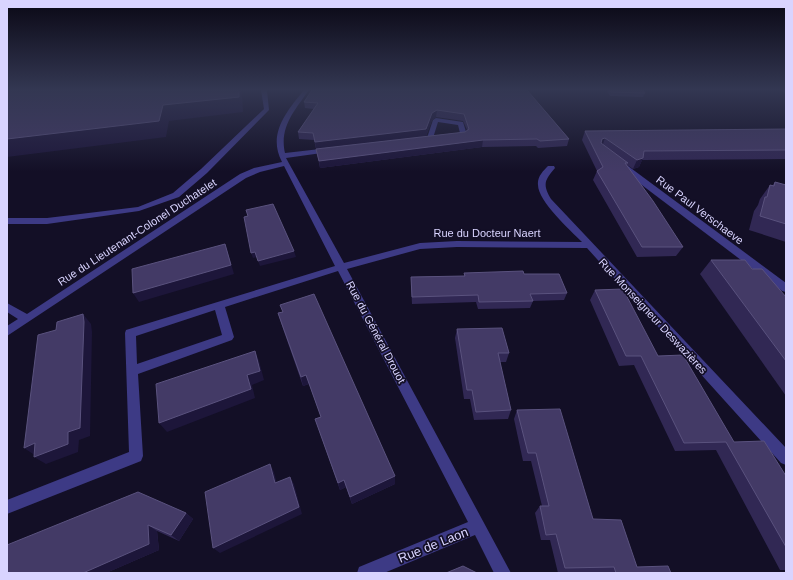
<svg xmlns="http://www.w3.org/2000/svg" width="793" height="580" font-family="Helvetica,sans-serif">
  <rect width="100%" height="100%" fill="#130f26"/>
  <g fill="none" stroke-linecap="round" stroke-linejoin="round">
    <!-- minor -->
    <g fill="#3d3a85" fill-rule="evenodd">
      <path d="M261,90H267L269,110L207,173L179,197L139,211L47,224H7V218H47L138,207L173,193L201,169L264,109Z"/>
      <path d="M304,90H309C295,110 279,127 285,153L329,148L332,150L329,152L286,158L344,263L420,243L457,241L582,242C570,230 538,201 538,185C537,177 543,171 548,166H554L555,168C545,180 542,184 551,199L786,448V465L781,463L587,248L457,247L420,249L347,269L511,573H494L475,535L384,573H357L359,567L468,522L338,271L225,307L234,337L232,340L138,374L143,456L141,461L7,514V500L129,452L125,333L126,330L335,266L284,166L260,172L246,178L7,336V326L18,319L7,312V303L27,314L240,174L254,168L282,162C267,134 287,111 304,90ZM215,310L222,335L137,364L136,336Z"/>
      <path d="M436,118L463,122L467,135L464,137H452V135L460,133L458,125L438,122L433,138L428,139L427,138L433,120Z"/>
      <path d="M618,163H624L786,283V292L782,291L618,167Z"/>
    </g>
  </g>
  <!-- wall -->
  <g fill="#312854">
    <path d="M527,90L569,139L567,146L538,148L536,146L482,147L320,168L316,149L465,132L467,130L463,121L436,117L432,120L426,136L316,149L314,140L299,139L298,132L314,109L305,108L304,102Z"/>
    <path d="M606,90H643L645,93L643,97L610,96Z"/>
    <path d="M781,90H786V94Z"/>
    <path d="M786,129V159L642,160L639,167L633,169L627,165H626L683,247L676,256L637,257L593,180L597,171L582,140L585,131Z"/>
    <path d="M775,182L786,185V242L749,230L754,211L758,205L760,199L770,185L772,186Z"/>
    <path d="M711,260L786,297V396L700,274Z"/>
    <path d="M464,273L524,274L567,293L564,300L533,301L530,308L478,309L476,302L412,304L411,285V277L464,276Z"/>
    <path d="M595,290L658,356L734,442L786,476V570H780L716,450L675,451L634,365L619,366L590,300Z"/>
    <path d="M280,305L395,484L352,504L346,487L340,490L315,419L321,417L309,384L303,386L281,323L278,313L283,312Z"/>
    <path d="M457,329L509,353L506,362H500L511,410L508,419L474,420L470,399H464L455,338Z"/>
    <path d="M517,410L593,519L637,567L671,573H606L605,572L558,573L550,540H541L535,513L540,506H542L531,461H523L514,419Z"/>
    <path d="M186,513L193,519L179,541L157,531L159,550L106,573H7Z"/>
  </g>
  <!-- shaded-wall -->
  <g fill="#1d163a">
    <path d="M239,90H242L243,112L169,121L166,137L7,157V139L163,105Z"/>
    <path d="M437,110L436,117L432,120L426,136L316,149L315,142L432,113Z"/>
    <path d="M605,138L602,147L598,148L602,139Z"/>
    <path d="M483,140L482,147L320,168L319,161Z"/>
    <path d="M643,158L639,167L633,169L637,160Z"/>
    <path d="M225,244L228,253L234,274L139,302L133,293Z"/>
    <path d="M294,251L296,257L260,266L258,261Z"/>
    <path d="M255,252L257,257L253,258L251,253Z"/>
    <path d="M83,314L91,324L92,332L90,436L79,440L78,452L46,464L34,457L68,432Z"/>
    <path d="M255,351L259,361L264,380L252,385L255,398L167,432L159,423L247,375Z"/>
    <path d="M306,375L309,384L303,386L301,377Z"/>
    <path d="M35,443L36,456L24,448Z"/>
    <path d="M270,464L274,472L279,491L275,483Z"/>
    <path d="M395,476V484L352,504L350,497Z"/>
    <path d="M290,477L294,484L302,514L220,553L213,548Z"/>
    <path d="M344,480L346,487L340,490L338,483Z"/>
    <path d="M186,513L193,519L179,541L171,535Z"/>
    <path d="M148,525L157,531L159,550L106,573H83Z"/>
  </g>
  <!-- building -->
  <g fill="#433a66" stroke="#5a527e">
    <path d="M7,90H239V97L163,105L159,121L7,139Z"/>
    <path d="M312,90H527L569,139L540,141L537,139L483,140L319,161L316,149L465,132L469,129L464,114L437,110L432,113L426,129L315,142L313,133L298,132L318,103L304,102Z"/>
    <path d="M610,90H643L645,93L611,92Z"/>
    <path d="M786,129V150L644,151L643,158L637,160L605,138L602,139L601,143L628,163H625L653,201L683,247H642L597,171L603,167L585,131Z"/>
    <path d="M775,182L786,185V224L760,216L765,197H767L770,185L774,186Z"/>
    <path d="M273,204L294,251L258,261L255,252L251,253L244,217L248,216L246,210Z"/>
    <path d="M225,244L231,265L133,293L132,269Z"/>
    <path d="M711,260H745L752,269H762L786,297V361Z"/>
    <path d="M523,271L524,274H559L567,293L530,294L533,301L479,302L478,295L412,297L411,277L465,276L464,273Z"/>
    <path d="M623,289L658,356L683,355L734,442L764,441L786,476V547L726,442L684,443L641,356H626L595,290Z"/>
    <path d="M314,294L395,476L350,497L344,480L338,483L315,419L321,417L306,375L301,377L278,313L283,312L280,305Z"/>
    <path d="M83,314L84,322L80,428L68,432V444L34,457L35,443L24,448L38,335L56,330L57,322Z"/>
    <path d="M502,328L509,353H498L511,410L476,412L472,390H467L457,329Z"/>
    <path d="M255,351L260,371L247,375L251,389L159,423L156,384Z"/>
    <path d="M560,409L593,519L621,520L637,567L668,566L671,573H616L614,567L565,568L556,534L546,535L540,506H549L536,453H528L517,410Z"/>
    <path d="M270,464L275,483L290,477L299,507L213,548L205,492Z"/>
    <path d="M138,492L186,513L171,535L148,525L149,544L83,573H7V545Z"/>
    <path d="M463,566L477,573H446Z"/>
  </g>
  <!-- sky -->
  <linearGradient id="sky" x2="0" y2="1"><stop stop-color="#0a0815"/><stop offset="0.52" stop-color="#333752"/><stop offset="1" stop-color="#333752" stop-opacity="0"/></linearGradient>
  <rect width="793" height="172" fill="url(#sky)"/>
  <g text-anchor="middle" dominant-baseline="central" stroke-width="3.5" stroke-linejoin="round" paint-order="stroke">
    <!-- street labels -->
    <g font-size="11" fill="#d9d4ff" stroke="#130f26">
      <text transform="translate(700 210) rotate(37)">Rue Paul Verschaeve</text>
      <text transform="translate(137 232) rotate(-33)">Rue du Lieutenant-Colonel Duchatelet</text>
      <text x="487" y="233">Rue du Docteur Naert</text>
      <text transform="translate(653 316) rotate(47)">Rue Monseigneur Deswazières</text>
      <text transform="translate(376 332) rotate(62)">Rue du Général Drouot</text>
    </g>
    <!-- near-street labels -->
    <g font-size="13" fill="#d9d4ff" stroke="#130f26">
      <text transform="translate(433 545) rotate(-22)">Rue de Laon</text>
    </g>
  </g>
  <!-- border -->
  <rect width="793" height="580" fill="none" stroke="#d9d4ff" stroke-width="16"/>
</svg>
